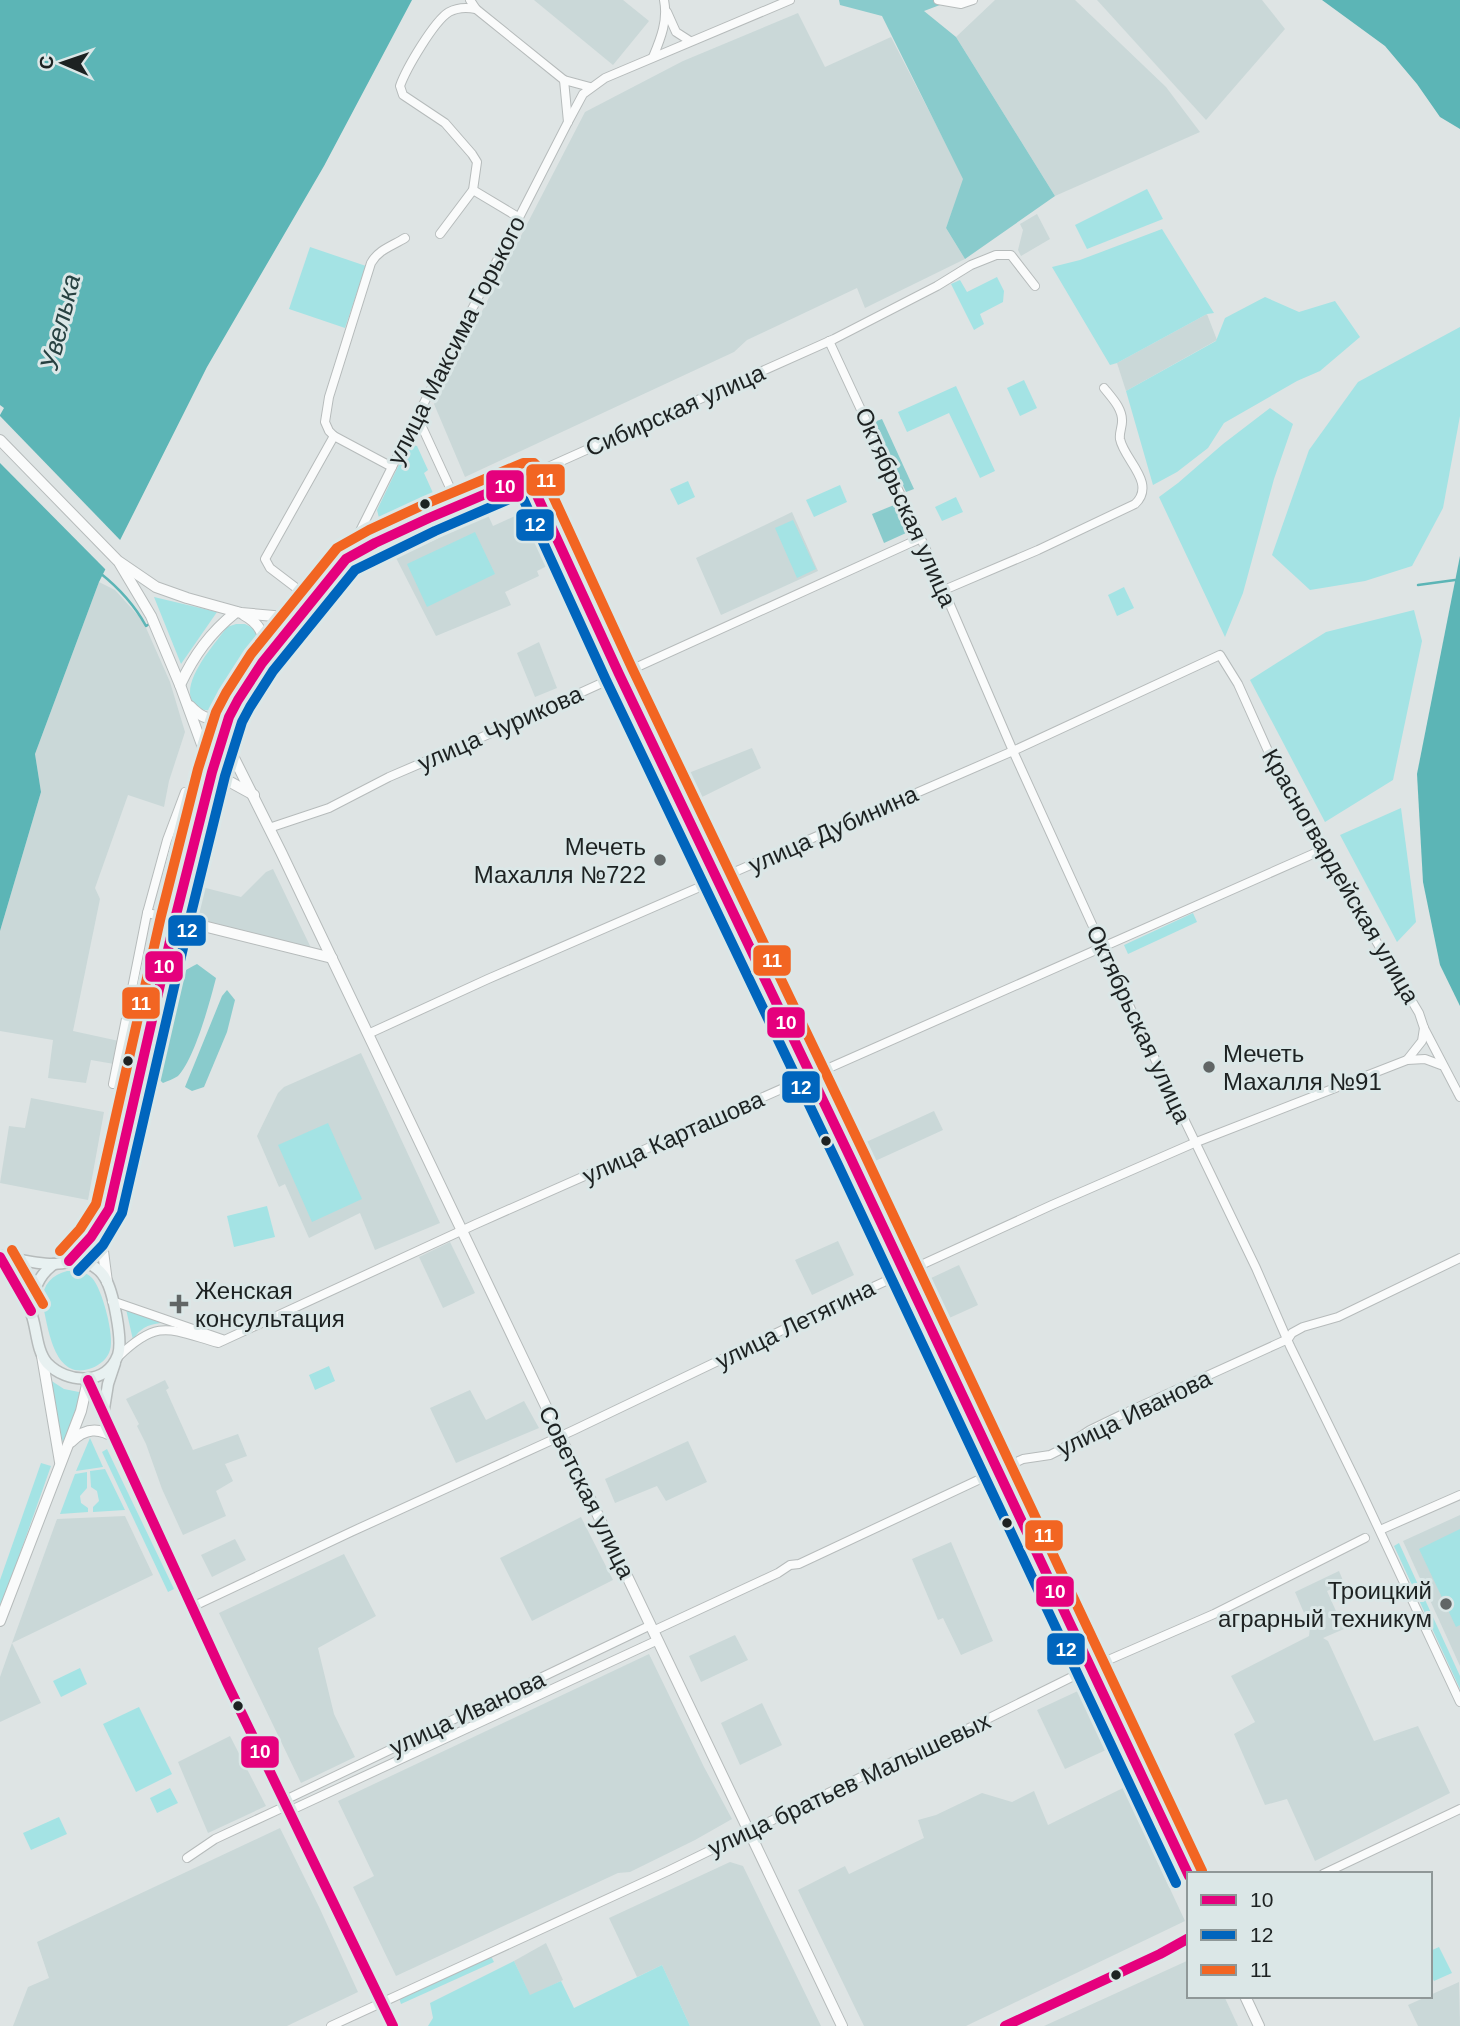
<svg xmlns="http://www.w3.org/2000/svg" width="1460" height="2026" font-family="Arial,sans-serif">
  <rect width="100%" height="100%" fill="#dee4e4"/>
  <!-- built -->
  <g fill="#cad8d8">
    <path d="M534,0H623L649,21L613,65Z"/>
    <path d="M995,0H1075L1166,87L1200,132L1055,196L956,37Z"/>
    <path d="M1097,0H1262L1285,29L1206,120Z"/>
    <path d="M798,13L825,67L891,37L964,179L946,228L965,259L865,308L857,288L747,340L734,352L465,477L434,404L585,112L683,61Z"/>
    <path d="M1037,214L1050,239L1021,256L1018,250L1023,230L1020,224Z"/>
    <path d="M1207,314L1217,340L1126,391L1117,363Z"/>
    <path d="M528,510L553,563L537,571L539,576L505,592L511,605L436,636L396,558L488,515L493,526Z"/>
    <path d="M792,512L818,571L721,615L696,558Z"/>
    <path d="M99,582L115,590L143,621L170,682L185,732L169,781L164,807L128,795L95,888L100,899L73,1031L119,1041L114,1064L91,1060L86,1083L48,1078L53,1040L0,1031V931L41,792L35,754Z"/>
    <path d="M539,642L557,688L535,697L517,653Z"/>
    <path d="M752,748L761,768L698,799L686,774Z"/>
    <path d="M273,869L312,950L187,917L194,885L241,897L266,872Z"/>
    <path d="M361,1053L440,1223L375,1250L360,1213L309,1238L285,1184L279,1187L257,1136L278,1093L284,1087Z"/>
    <path d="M31,1098L104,1112L88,1200L0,1183L9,1126L25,1128Z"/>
    <path d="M934,1111L943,1130L873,1162L864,1143Z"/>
    <path d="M838,1241L854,1275L812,1295L795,1260Z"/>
    <path d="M450,1242L475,1293L443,1308L419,1257Z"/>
    <path d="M959,1265L978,1305L947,1319L929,1279Z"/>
    <path d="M165,1380L169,1388L166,1390L193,1450L238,1434L247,1456L225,1464L233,1481L216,1491L226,1516L183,1535L162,1489L146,1444L137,1426L139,1424L126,1399Z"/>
    <path d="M470,1390L486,1420L524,1401L539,1428L456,1463L430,1408Z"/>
    <path d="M688,1441L707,1482L666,1501L657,1486L615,1503L605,1479Z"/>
    <path d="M1460,1515V1666L1403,1541Z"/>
    <path d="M125,1516L153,1575L12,1643L41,1703L0,1722V1677L12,1643L57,1519Z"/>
    <path d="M581,1517L613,1580L532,1621L500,1558Z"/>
    <path d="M235,1539L246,1560L212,1577L201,1555Z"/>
    <path d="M951,1542L993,1641L961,1655L943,1618L938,1620L912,1559Z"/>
    <path d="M344,1554L376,1616L318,1648L334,1714L355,1757L301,1783L219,1613Z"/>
    <path d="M1339,1571L1344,1583L1327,1591L1344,1629L1323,1638L1328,1641L1374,1741L1418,1726L1450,1793L1315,1861L1287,1799L1265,1805L1234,1734L1255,1722L1231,1676L1309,1636L1310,1627L1295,1592Z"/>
    <path d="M735,1635L748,1660L701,1682L689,1656Z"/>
    <path d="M649,1654L704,1767L732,1819L695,1840L630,1872L618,1873L396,1976L353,1887L374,1876L338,1801Z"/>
    <path d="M1080,1690L1106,1750L1065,1769L1037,1710Z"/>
    <path d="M762,1703L782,1745L740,1765L721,1723Z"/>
    <path d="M230,1736L266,1806L208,1833L178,1762Z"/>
    <path d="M1123,1788L1185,1921L966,2026H864L798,1890L845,1866L849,1874L924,1838L918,1820L936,1815L982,1793L1012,1802L1034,1791L1048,1825Z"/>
    <path d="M280,1828L320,1909L358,1992L287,2026H13L28,1987L49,1978L37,1942Z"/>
    <path d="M730,1862L743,1866L821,2026H690L662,1965L637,1977L609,1918Z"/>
    <path d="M546,1943L563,1980L530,1996L514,1961Z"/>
    <path d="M1189,1960V1996H1224L1238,2026H1044Z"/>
    <path d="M1459,1982L1460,2026H1418L1408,2005Z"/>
  </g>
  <!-- green -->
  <g fill="#a4e3e4">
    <path d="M1147,189L1163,219L1087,249L1075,225Z"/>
    <path d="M1162,229L1214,313L1207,314L1117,363L1110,365L1052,267L1080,260Z"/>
    <path d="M310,247L366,266L345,328L289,309Z"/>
    <path d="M997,277L1004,291L1003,302L980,314L984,324L974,330L951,284L960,280L967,292Z"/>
    <path d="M1265,297L1299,312L1335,301L1360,337L1320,371L1297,381L1224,423L1208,448L1177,472L1153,485L1126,391L1216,341L1225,318Z"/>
    <path d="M1460,327V416L1443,508L1412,566L1365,581L1310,590L1272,555L1309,450L1358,382Z"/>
    <path d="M1024,380L1037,408L1020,416L1007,388Z"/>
    <path d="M956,386L995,471L980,478L949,413L907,432L898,412Z"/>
    <path d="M1270,408L1293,424L1274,479L1243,593L1225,637L1159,497L1178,483L1223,444Z"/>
    <path d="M412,445L417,446L428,470L424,473L433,493L409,504L412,511L387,522L379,518L377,510L407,448Z"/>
    <path d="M688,481L695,497L678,505L670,489Z"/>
    <path d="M840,485L847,502L814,517L806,500Z"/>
    <path d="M956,497L963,512L942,521L935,507Z"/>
    <path d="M793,520L816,569L797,578L775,528Z"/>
    <path d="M475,532L495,574L427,607L407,564Z"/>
    <path d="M1124,587L1134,608L1117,616L1108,595Z"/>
    <path d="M154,597L217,612L181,664Z"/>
    <path d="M1414,610L1422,641L1393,780L1325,822L1250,680L1326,632Z"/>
    <path d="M236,624H245L253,628L259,636L260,651L223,707C214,710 204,713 196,706C175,687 215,644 227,627Z"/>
    <path d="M1401,808L1416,922L1397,942L1340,835Z"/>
    <path d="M1193,913L1197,922L1128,954L1124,945Z"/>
    <path d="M328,1123L362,1199L312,1222L278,1145Z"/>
    <path d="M267,1206L275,1237L234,1247L227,1216Z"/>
    <path d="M67,1271C76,1271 86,1271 92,1278C102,1288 115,1337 110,1350C108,1358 100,1365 92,1368C53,1383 48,1325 42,1301C43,1284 52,1275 67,1271Z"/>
    <path d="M126,1309L161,1323C147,1325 140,1328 133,1340Z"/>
    <path d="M329,1366L335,1381L315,1390L309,1375Z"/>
    <path d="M47,1378L64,1389L84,1393L64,1447Z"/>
    <path d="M90,1438L103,1467L76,1471Z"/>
    <path d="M107,1449L174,1589L168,1592L102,1452Z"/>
    <path d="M41,1463L51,1466L0,1610V1580Z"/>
    <path d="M105,1469L125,1510L93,1512V1507L99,1501L97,1491L91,1487L90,1471Z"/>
    <path d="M87,1472V1488L80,1496L81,1503L88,1508V1512L60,1514L75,1474Z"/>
    <path d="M1460,1529V1625L1456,1627L1419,1549Z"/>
    <path d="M1399,1543L1460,1676V1689L1394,1546Z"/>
    <path d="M80,1668L87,1684L61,1697L53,1681Z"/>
    <path d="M139,1707L172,1774L136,1792L103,1724Z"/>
    <path d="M170,1788L178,1803L157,1813L150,1798Z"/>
    <path d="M59,1817L67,1834L31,1850L23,1833Z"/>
    <path d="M1439,1947L1452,1973L1434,1981L1430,1974V1951Z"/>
    <path d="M491,1956L494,1962L401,2004L399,1998Z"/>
    <path d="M514,1961L530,1995L561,1981L574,2008L662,1965L690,2026H428L433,2018L430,2003Z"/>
  </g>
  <!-- forest -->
  <g fill="#89cbcc">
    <path d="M839,0H953L924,11L956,37L1055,196L965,259L946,228L963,179L882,16L840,5Z"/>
    <path d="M882,419L914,489L906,492L874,422Z"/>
    <path d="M894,505L906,533L884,543L872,514Z"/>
    <path d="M197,964L216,978C210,1002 194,1060 178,1076C174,1079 167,1081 163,1083L152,1073C151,1053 166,986 182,973C186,969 192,967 197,964Z"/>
    <path d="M227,990L235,1000L227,1032L204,1087L192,1091L185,1087L222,996Z"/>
  </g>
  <!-- water -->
  <g fill="#5cb5b6">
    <path d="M0,0H412L324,166L207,367L99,582L35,754L41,792L0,931V415L4,408L0,405Z"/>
    <path d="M1322,0H1460V129L1440,117L1417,84L1385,46Z"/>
    <path d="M1460,556V1006L1440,965L1423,882L1417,774Z"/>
  </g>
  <!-- pier -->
  <path fill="#dee4e4" d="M0,416L123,543L108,572L0,463Z"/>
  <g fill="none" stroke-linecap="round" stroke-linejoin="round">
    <!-- stream -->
    <g stroke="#5cb5b6" stroke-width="2.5">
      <path d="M100,573C119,588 135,606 146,626L151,623"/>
      <path d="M1418,585L1455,580"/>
    </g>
    <defs>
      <g id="minor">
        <path d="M938,0L961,4L973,0"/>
        <path d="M476,9L564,80L568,122"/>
        <path d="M667,12L676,32L690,41"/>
        <path d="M653,57C661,38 668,20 664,0"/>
        <path d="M564,80L590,87"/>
        <path d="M473,190L518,217"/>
        <path d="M440,234L473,190L477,162L472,154L445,123L403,95L400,86C406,69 434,21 449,12C458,7 466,7 476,9L470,0"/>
        <path d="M829,341L929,556L1013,751L1126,999L1256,1268L1290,1346L1360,1489L1460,1702"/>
        <path d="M417,416L458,505"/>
        <path d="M334,436L392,467"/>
        <path d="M528,476L834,339L937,286L971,265L996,255H1011L1035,286"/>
        <path d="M346,559L427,397L568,122L583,94L605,78L790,0"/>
        <path d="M944,590L1038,550L1135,504C1157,483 1124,460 1120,439C1119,433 1122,427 1122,422C1123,409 1112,398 1104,388"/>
        <path d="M312,600L270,568L265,559L334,436L329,431L325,422L329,397L371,263C378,250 392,246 405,238"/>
        <path d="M269,828L329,808L389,777L503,728L921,538"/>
        <path d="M147,913L175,919"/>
        <path d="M368,1034L488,979L1013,751L1220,655L1238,684L1269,753L1310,830L1419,1013L1424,1028L1460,1097"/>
        <path d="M1407,1060L1425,1059L1441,1065"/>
        <path d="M113,1084L147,913L167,840L185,792"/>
        <path d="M112,1301L222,1339"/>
        <path d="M118,1357C158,1318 169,1329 218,1343L476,1224L1322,850"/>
        <path d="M1380,1530L1460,1495"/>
        <path d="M192,1607L351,1532L574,1430L862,1292L1052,1205L1194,1143L1407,1060L1422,1041L1424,1028"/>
        <path d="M653,1631L778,1573L790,1565L799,1564L1023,1459L1050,1455L1060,1450L1090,1430L1121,1415L1277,1344L1288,1339L1292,1333L1303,1327L1338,1317L1460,1258"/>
        <path d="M283,1801L651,1625"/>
        <path d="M289,1811L658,1640"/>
        <path d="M187,1858L215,1839L286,1806"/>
        <path d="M1323,1874L1460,1809"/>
        <path d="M331,2026L668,1871L894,1761L965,1730L1090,1668L1214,1614L1365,1538"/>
        <path d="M1005,2026L1160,1954L1189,1938"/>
      </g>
      <g id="tertiary">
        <path d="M0,440L118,561L156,587L187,598L241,613L285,617L301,613"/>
        <path d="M120,564L151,616L180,685L212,772L254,795"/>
        <path d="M244,615C263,625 267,640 262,661"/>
        <path d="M180,685C194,655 210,633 236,612"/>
        <path d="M190,706C202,719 213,722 229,717"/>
        <path d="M223,736L281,852L842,2026"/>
        <path d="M175,919L332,958"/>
        <path d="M100,1228L107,1282"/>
        <path d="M69,1261C86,1246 98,1230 109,1209L175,919L212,772L229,717L238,700L262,663L346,559L375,543L429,518L528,476L619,674L851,1159L1189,1877"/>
        <path d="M42,1356L60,1462"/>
        <path d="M71,1442C85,1428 99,1427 115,1438"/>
        <path d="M0,1621L81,1411L88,1380"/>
        <path d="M1245,1996L1259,2026"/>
      </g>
      <g id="secondary">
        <path d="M0,1256C17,1259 36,1264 53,1264C66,1264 76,1258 89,1264C96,1267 101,1271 105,1278C113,1291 123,1340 118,1355C106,1386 67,1384 47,1363C36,1350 37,1328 31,1313C25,1293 10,1275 0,1257"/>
        <path d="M31,1311C33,1292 37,1276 54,1264"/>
        <path d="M88,1380L227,1683L393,2026"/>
        <path d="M103,1415L108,1384L115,1363"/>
      </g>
    </defs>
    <!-- minor casing -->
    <use href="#minor" stroke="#b6bbbb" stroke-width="10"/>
    <!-- tertiary casing -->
    <use href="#tertiary" stroke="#b6bbbb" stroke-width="12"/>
    <!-- secondary casing -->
    <use href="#secondary" stroke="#b6bbbb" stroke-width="13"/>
    <!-- minor -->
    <use href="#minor" stroke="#fafbfb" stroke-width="8"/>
    <!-- tertiary -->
    <use href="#tertiary" stroke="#fafbfb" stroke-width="10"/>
    <!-- secondary -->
    <use href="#secondary" stroke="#e8f1f1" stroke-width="10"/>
    <defs>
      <g id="bus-1">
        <path d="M0,1257L31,1311"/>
        <path d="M69,1261L91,1237L109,1209L175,919L212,772L229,717L238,700L262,663L346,559L375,543L429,518L528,476L619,674L851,1159L1189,1876"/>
        <path d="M88,1380L227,1683L393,2026"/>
        <path d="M1005,2026L1160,1954L1189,1938"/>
      </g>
      <path id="bus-2" d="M78,1271L103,1245L122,1213L189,922L225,776L242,722L250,707L273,671L355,570L435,531L521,494L606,680L838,1165L1176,1883"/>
      <g id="bus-3">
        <path d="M12,1250L43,1304"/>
        <path d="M60,1251L80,1229L96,1204L161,916L198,769L216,712L226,693L251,654L337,548L369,530L423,505L523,463H534L541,470L632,668L864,1153L1202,1871"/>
      </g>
    </defs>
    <!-- bus-1 casing -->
    <use href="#bus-1" stroke="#dbe7e7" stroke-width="16"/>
    <!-- bus-2 casing -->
    <use href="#bus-2" stroke="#dbe7e7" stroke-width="16"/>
    <!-- bus-3 casing -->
    <use href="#bus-3" stroke="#dbe7e7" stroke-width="16"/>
    <!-- bus-1 -->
    <use href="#bus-1" stroke="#e5007d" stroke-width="10"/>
    <!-- bus-2 -->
    <use href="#bus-2" stroke="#0065bd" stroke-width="10"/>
    <!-- bus-3 -->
    <use href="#bus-3" stroke="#f26522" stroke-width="10"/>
  </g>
  <!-- markers -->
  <g fill="#1d2222" stroke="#dbe7e7" stroke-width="2.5">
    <circle cx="425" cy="504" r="6"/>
    <circle cx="128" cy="1061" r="6"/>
    <circle cx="826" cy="1141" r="6"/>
    <circle cx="1007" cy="1523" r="6"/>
    <circle cx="238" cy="1706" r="6"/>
    <circle cx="1116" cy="1975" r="6"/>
  </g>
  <g fill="#616666" stroke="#dbe7e7" stroke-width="2.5">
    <circle cx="660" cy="860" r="7"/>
    <circle cx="1209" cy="1067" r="7"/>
    <path d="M175.5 1293.5h7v7h7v7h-7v7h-7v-7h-7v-7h7z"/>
    <circle cx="1446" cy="1604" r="7"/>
  </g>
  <g text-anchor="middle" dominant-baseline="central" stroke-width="6" stroke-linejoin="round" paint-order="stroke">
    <!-- street labels -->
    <g font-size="24" fill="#1d2222" stroke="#dbe7e7">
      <text transform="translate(456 340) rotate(-63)">улица Максима Горького</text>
      <text transform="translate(675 410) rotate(-24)">Сибирская улица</text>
      <text transform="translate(906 507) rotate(66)">Октябрьская улица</text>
      <text transform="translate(500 728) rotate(-24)">улица Чурикова</text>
      <text transform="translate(833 829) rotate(-24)">улица Дубинина</text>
      <text transform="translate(1341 876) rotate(60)">Красногвардейская улица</text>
      <text transform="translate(1139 1024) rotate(65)">Октябрьская улица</text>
      <text transform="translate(673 1137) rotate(-24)">улица Карташова</text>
      <text transform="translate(795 1324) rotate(-26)">улица Летягина</text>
      <text transform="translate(1134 1413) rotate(-26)">улица Иванова</text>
      <text transform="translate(587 1492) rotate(64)">Советская улица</text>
      <text transform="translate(467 1713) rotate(-25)">улица Иванова</text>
      <text transform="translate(849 1784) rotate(-25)">улица братьев Малышевых</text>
    </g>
    <!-- poi labels -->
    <g font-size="24" fill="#1d2222" stroke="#dbe7e7" text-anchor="end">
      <text x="646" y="846">Мечеть<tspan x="646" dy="28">Махалля №722</tspan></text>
      <text x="1223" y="1053" text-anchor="start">Мечеть<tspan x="1223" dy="28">Махалля №91</tspan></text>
      <text x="195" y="1290" text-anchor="start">Женская<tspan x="195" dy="28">консультация</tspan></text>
      <text x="1432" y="1590">Троицкий<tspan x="1432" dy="28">аграрный техникум</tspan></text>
    </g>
    <!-- water labels -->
    <g font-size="26" font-style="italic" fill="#274141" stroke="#dbe7e7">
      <text transform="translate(60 322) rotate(-76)">Увелька</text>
    </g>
  </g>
  <g stroke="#dbe7e7" stroke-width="2.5">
    <rect x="525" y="463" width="41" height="34" rx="7" fill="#f26522"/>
    <rect x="485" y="469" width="40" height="34" rx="7" fill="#e5007d"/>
    <rect x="515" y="508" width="40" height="34" rx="7" fill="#0065bd"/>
    <rect x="167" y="914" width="40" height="33" rx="7" fill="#0065bd"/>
    <rect x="752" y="944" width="40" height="33" rx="7" fill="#f26522"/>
    <rect x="144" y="950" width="40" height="33" rx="7" fill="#e5007d"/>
    <rect x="121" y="986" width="40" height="34" rx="7" fill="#f26522"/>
    <rect x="766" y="1006" width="40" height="33" rx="7" fill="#e5007d"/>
    <rect x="781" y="1070" width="40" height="34" rx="7" fill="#0065bd"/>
    <rect x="1024" y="1519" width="40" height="33" rx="7" fill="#f26522"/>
    <rect x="1035" y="1575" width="40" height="33" rx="7" fill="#e5007d"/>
    <rect x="1046" y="1632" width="40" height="34" rx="7" fill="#0065bd"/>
    <rect x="240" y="1735" width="40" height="34" rx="7" fill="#e5007d"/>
  </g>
  <g font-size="19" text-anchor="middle" font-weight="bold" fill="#fff">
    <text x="546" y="487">11</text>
    <text x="505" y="493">10</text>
    <text x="535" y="531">12</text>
    <text x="187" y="937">12</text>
    <text x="772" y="967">11</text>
    <text x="164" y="973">10</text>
    <text x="141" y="1010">11</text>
    <text x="786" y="1029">10</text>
    <text x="801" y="1094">12</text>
    <text x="1044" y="1542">11</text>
    <text x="1055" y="1598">10</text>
    <text x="1066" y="1656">12</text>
    <text x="260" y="1758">10</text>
  </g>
  <!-- legend -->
  <rect x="1187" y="1872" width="245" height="126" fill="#dbe7e7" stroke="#8f9898" stroke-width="2"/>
  <rect x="1201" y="1895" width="35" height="10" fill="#e5007d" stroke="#8f9898" stroke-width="2"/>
  <text x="1250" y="1907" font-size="21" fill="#1d2222">10</text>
  <rect x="1201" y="1930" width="35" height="10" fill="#0065bd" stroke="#8f9898" stroke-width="2"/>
  <text x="1250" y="1942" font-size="21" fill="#1d2222">12</text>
  <rect x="1201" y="1965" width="35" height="10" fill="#f26522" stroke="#8f9898" stroke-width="2"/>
  <text x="1250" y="1977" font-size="21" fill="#1d2222">11</text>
  <!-- north arrow -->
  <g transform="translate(63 63) rotate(272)" stroke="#dbe7e7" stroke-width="5" paint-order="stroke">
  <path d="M0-5L12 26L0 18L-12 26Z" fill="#1d2222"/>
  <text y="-10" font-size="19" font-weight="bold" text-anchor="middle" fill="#1d2222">С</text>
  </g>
</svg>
